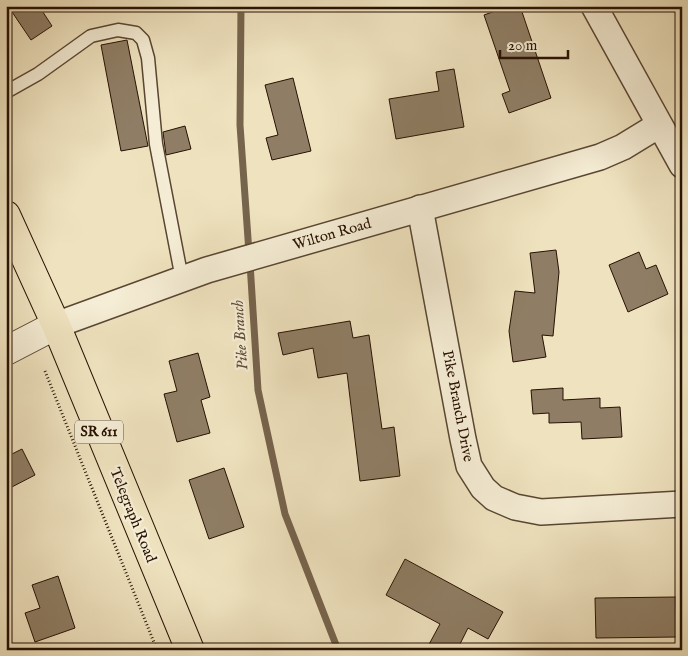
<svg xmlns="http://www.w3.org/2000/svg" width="688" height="656" font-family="'IM FELL English',serif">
  <rect width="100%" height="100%" fill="#efe3bf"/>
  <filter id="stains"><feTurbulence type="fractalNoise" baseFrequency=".004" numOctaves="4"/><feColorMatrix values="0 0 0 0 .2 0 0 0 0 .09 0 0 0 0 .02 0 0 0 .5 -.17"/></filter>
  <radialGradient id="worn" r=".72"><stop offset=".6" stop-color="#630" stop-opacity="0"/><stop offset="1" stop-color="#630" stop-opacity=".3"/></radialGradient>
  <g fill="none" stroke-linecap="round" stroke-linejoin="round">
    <!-- stream -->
    <g stroke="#76644d" stroke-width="7">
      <path d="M241,6L240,125L249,253"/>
      <path d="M250,263L258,390L285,514L338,650"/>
    </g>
  </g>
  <!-- building -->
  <g fill="#8f7e65" stroke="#271103">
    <path d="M8,6H39L52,26L31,40Z"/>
    <path d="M509,6H520L551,98L509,113L502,94L510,91L484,15Z"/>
    <path d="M127,40L148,146L121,151L101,45Z"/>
    <path d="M454,69L464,127L396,139L389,99L439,91L436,72Z"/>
    <path d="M293,78L311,151L272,160L266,138L278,135L265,85Z"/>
    <path d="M185,126L191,149L166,155L163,132Z"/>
    <path d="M556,250L559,272L553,336L542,335L546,357L513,362L509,331L515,291L535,293L530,253Z"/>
    <path d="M639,252L646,269L656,265L668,294L628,312L609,265Z"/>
    <path d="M350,321L353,338L369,335L382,429L394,427L400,476L360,481L347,373L318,378L313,348L283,355L278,333Z"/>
    <path d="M198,353L210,397L201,400L210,433L177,442L164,394L177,391L169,361Z"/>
    <path d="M563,388V400L600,398V408L620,407L622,437L582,439L581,422L549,423V413L533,414L531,390Z"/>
    <path d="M22,449L35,475L6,490V457Z"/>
    <path d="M224,468L244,527L209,539L189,480Z"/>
    <path d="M405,559L503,612L488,639L468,628L457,650H426L440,624L386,595Z"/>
    <path d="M58,576L75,628L35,642L25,613L40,608L32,585Z"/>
    <path d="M676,597L677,637L596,638L595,598Z"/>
  </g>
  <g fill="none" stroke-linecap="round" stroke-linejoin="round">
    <defs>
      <path id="service" d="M6,92L38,74L91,36L118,30L136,33L143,40L148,58L156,144L182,279"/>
      <g id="minor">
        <path d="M594,6L682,165"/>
        <path d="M420,208L463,439L469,466L483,488L494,498L515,507L541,512L682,504"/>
        <path d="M56,325L207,270L600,157L623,147L659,125"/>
      </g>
      <path id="tertiary" d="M6,351L56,325"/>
      <path id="primary" d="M6,215L56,325L190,650"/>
    </defs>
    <!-- service casing -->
    <use href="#service" stroke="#594632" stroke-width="15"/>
    <!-- minor casing -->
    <use href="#minor" stroke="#594632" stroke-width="28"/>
    <!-- tertiary casing -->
    <use href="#tertiary" stroke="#594632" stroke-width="30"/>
    <!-- primary casing -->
    <use href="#primary" stroke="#271103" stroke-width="30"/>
    <!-- path -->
    <path stroke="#271103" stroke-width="3" stroke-dasharray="1 2.5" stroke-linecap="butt" d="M45,371L157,650"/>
    <!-- service -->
    <use href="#service" stroke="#f5edd5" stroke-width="12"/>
    <!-- minor -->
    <use href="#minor" stroke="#f5edd5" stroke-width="25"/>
    <!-- tertiary -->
    <use href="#tertiary" stroke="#f5edd5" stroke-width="28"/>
    <!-- primary -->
    <use href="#primary" stroke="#efe3bf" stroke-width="28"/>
  </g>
  <g text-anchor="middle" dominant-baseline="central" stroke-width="4.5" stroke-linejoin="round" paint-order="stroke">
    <!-- shield labels -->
    <rect fill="#f5edd5" stroke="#655342" stroke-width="1" x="75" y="420.5" width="48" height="23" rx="4"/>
    <g font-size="14" font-weight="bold" fill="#271103">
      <text x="99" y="432">SR 611</text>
    </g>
    <!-- street labels -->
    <g font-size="15" fill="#271103" stroke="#f5edd5">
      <text transform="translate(332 234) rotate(-16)">Wilton Road</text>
      <text transform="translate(458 406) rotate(79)">Pike Branch Drive</text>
      <text transform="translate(133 515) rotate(68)">Telegraph Road</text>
    </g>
    <!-- water labels -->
    <g font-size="16" font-style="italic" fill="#62503b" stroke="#f5edd5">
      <text transform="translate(241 335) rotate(-94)">Pike Branch</text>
    </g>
  </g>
  <!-- margin -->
  <rect width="688" height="656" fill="none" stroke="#efe3bf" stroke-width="25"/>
  <rect x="8" y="8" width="673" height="641" fill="none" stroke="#271103" stroke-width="2.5"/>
  <rect x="12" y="12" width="663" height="631" fill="none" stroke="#271103"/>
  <!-- scale -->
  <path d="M500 50v8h68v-8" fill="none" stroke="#271103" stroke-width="2.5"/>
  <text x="508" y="50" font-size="15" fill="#271103" stroke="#f5edd5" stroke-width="4" paint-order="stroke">20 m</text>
  <rect width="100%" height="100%" filter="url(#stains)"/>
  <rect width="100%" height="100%" fill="url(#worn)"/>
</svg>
